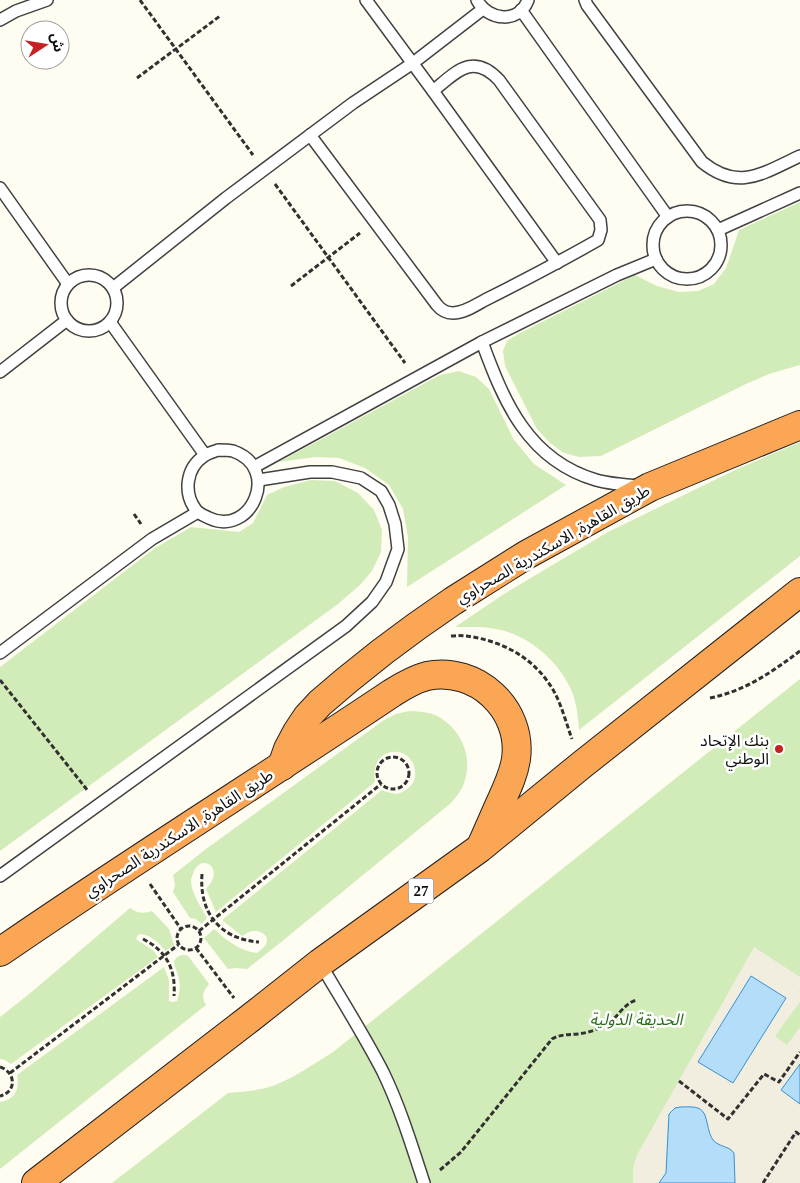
<svg xmlns="http://www.w3.org/2000/svg" width="800" height="1183" font-family="'Times New Roman','Noto Sans Arabic',serif">
  <rect width="100%" height="100%" fill="#fffdf2"/>
  <!-- green -->
  <g fill="#d2ecb9">
    <path d="M800,202V365L769,374L748,383L601,456L579,457L564,453L550,443L537,429L505,366L503,351L507,341L518,334L635,275L657,286L679,292L698,291L714,284L726,268L739,230Z"/>
    <path d="M459,371L476,377L489,389L514,440L534,464L566,485L407,587L408,537L403,509L389,485L365,468L339,458L315,457L279,462L440,375Z"/>
    <path d="M800,442V556L579,730C578,717 577,705 572,692C560,663 532,638 501,630C486,626 470,627 455,627L504,594L608,532L735,470Z"/>
    <path d="M311,480L335,481L358,493L374,510L382,530L381,552L372,571L360,585L338,604L0,851V667L155,548L191,527L239,532L253,523L267,495L284,487Z"/>
    <path d="M800,679V1183H112L228,1093C244,1091 260,1091 275,1085C295,1077 314,1064 333,1052Z"/>
    <path d="M409,711C418,711 427,712 435,715C459,726 473,754 465,780C463,789 457,796 451,803L275,947L247,969L236,968L228,969L204,938L214,929C226,940 240,951 257,953C260,950 265,947 266,944C270,936 261,930 254,931C249,931 246,934 242,936L222,920L382,790C391,794 399,796 407,789C413,785 416,779 415,772C414,744 369,743 375,782L216,912L206,889C226,868 202,853 194,871C193,875 191,877 191,882C192,894 201,907 207,918L202,924L196,919L190,918L173,892L175,885L173,875L206,849L384,720L396,714Z"/>
    <path d="M130,908C137,913 143,914 152,911L169,929L174,945L166,951C158,943 151,934 139,934L136,938L137,940L153,950L158,957L11,1064L5,1060L0,1059V1017L34,990Z"/>
    <path d="M182,955H186L189,957L209,984C203,991 201,997 206,1005L0,1169V1102C15,1100 20,1089 17,1075L164,967L169,980V1001L172,1002L177,1001C179,994 181,987 179,980C178,969 167,960 182,955Z"/>
  </g>
  <!-- plaza -->
  <path fill="#f1eddf" d="M754,947L800,977V990L799,992L800,993V1002L775,1036L787,1045L800,1027V1064L781,1090L800,1104V1183H735L734,1153L731,1149L728,1147H723L714,1141L709,1133L705,1116L672,1110L669,1114L668,1118L666,1173L659,1183H633V1168L637,1155Z"/>
  <!-- water -->
  <g fill="#b4ddf9" stroke="#3890d3">
    <path d="M751,976L786,998L733,1083L698,1062Z"/>
    <path d="M800,1064V1104L781,1090Z"/>
    <path d="M680,1107C686,1107 695,1106 700,1109C709,1114 706,1133 714,1141C720,1147 729,1146 734,1153L735,1183H659L666,1173L669,1114L675,1108Z"/>
  </g>
  <g fill="none" stroke-linecap="round" stroke-linejoin="round">
    <defs>
      <g id="service">
        <path d="M366,0L433,91L557,263"/>
        <path d="M477,0C488,21 519,24 528,0"/>
        <path d="M585,0L587,5L702,162C739,192 763,173 800,156"/>
        <path d="M521,10L668,217"/>
        <path d="M0,20L16,11L47,0"/>
        <path d="M310,135L437,305C441,310 446,313 453,313C464,313 476,305 485,300C523,281 561,261 598,240L601,230L600,220L499,80C473,52 456,72 433,91"/>
        <path d="M0,188L68,284"/>
        <circle cx="687" cy="245" r="34"/>
        <path d="M718,230L800,193"/>
        <circle cx="89" cy="303" r="28"/>
        <path d="M113,288L226,198L353,103L413,63L483,9"/>
        <path d="M110,322L205,455"/>
        <path d="M482,342C504,402 528,460 596,480C610,484 625,485 641,486"/>
        <path d="M0,372L67,320"/>
        <path d="M218,450C223,450 229,450 233,451C282,468 251,538 209,518C205,516 199,514 196,510C183,493 186,468 204,456C208,453 213,452 218,450Z"/>
        <path d="M254,467L482,342L617,275L656,259"/>
        <path d="M0,653L152,539L198,512"/>
        <path d="M0,876L346,626L372,602L386,582L398,549L395,524L389,505L381,491L361,478L332,472H310L259,480"/>
        <path d="M320,963C341,999 364,1035 383,1072C400,1107 412,1146 424,1183"/>
      </g>
      <g id="motorway">
        <path d="M282,766L288,749L297,732L307,717L320,703L347,680L382,652L417,626L453,601L526,555L650,487L800,425"/>
        <path d="M0,952C129,863 262,780 392,693C403,686 415,679 427,676C476,666 523,709 516,759C514,773 508,786 502,799C495,814 489,829 482,844"/>
        <path d="M36,1183L249,1019L320,963L480,848L584,763L800,592"/>
      </g>
    </defs>
    <!-- service casing -->
    <use href="#service" stroke="#424242" stroke-width="14"/>
    <!-- motorway casing -->
    <use href="#motorway" stroke="#202020" stroke-width="30"/>
    <!-- path -->
    <g stroke="#313131" stroke-width="3" stroke-dasharray="5 2.5" stroke-linecap="butt">
      <path d="M140,0L253,155"/>
      <path d="M137,78L220,16"/>
      <path d="M275,184L405,363"/>
      <path d="M291,286L360,233"/>
      <path d="M134,514L141,524"/>
      <path d="M451,636C460,635 469,636 478,638C506,644 531,658 548,682C560,698 565,720 572,739"/>
      <path d="M0,680L88,791"/>
      <path d="M710,698C745,691 772,672 800,651"/>
      <circle cx="393" cy="773" r="16"/>
      <path d="M202,874C199,913 220,939 259,942"/>
      <path d="M150,884L181,929"/>
      <circle cx="189" cy="938" r="12"/>
      <path d="M199,931L381,784"/>
      <path d="M143,939C167,951 176,970 174,996"/>
      <path d="M196,948L234,998"/>
      <path d="M0,1067C16,1072 17,1092 0,1096"/>
      <path d="M10,1073L178,945"/>
      <path d="M679,1081L728,1119L764,1074L779,1082L800,1052"/>
      <path d="M440,1170L461,1152L552,1039C560,1034 569,1035 578,1034C587,1033 596,1030 604,1026C617,1020 623,1003 637,1000"/>
      <path d="M763,1183L796,1132L800,1135"/>
    </g>
    <!-- service -->
    <use href="#service" stroke="#fff" stroke-width="11"/>
    <!-- motorway -->
    <use href="#motorway" stroke="#faa655" stroke-width="28"/>
  </g>
  <!-- markers -->
  <circle fill="#c72023" stroke="#fff" stroke-width="2" cx="779" cy="749" r="5"/>
  <g text-anchor="middle" dominant-baseline="central" stroke-width="5" stroke-linejoin="round" paint-order="stroke">
    <!-- shield labels -->
    <rect fill="#fff" stroke="#575757" stroke-width="1" x="408.5" y="878.5" width="25" height="25" rx="4"/>
    <g font-size="15" font-weight="bold" fill="#0f0f0f">
      <text x="421" y="891">27</text>
    </g>
    <!-- street labels -->
    <g font-size="16" fill="#0f0f0f" stroke="#fff">
      <text transform="translate(553 544) rotate(-30)">طريق القاهرة, الاسكندرية الصحراوي</text>
      <text transform="translate(179 833) rotate(-33)">طريق القاهرة, الاسكندرية الصحراوي</text>
    </g>
    <!-- poi labels -->
    <g font-size="16" fill="#0f0f0f" stroke="#fff" text-anchor="end">
      <text x="769" y="740">بنك الإتحاد<tspan x="769" dy="18">الوطني</tspan></text>
    </g>
    <!-- park labels -->
    <g font-size="16" font-style="italic" fill="#2a6b1c" stroke="#fff">
      <text x="636" y="1019">الحديقة الدولية</text>
    </g>
  </g>
  <!-- north arrow -->
  <g transform="translate(45 45) rotate(78)"><circle r="24" fill="#ffffff" stroke="#9f9f9f"/>
  <path d="M0-4L9 19L0 12L-9 19Z" fill="#c72023"/>
  <text y="-8" font-size="14" font-weight="bold" text-anchor="middle" fill="#0f0f0f">ش</text>
  </g>
</svg>
